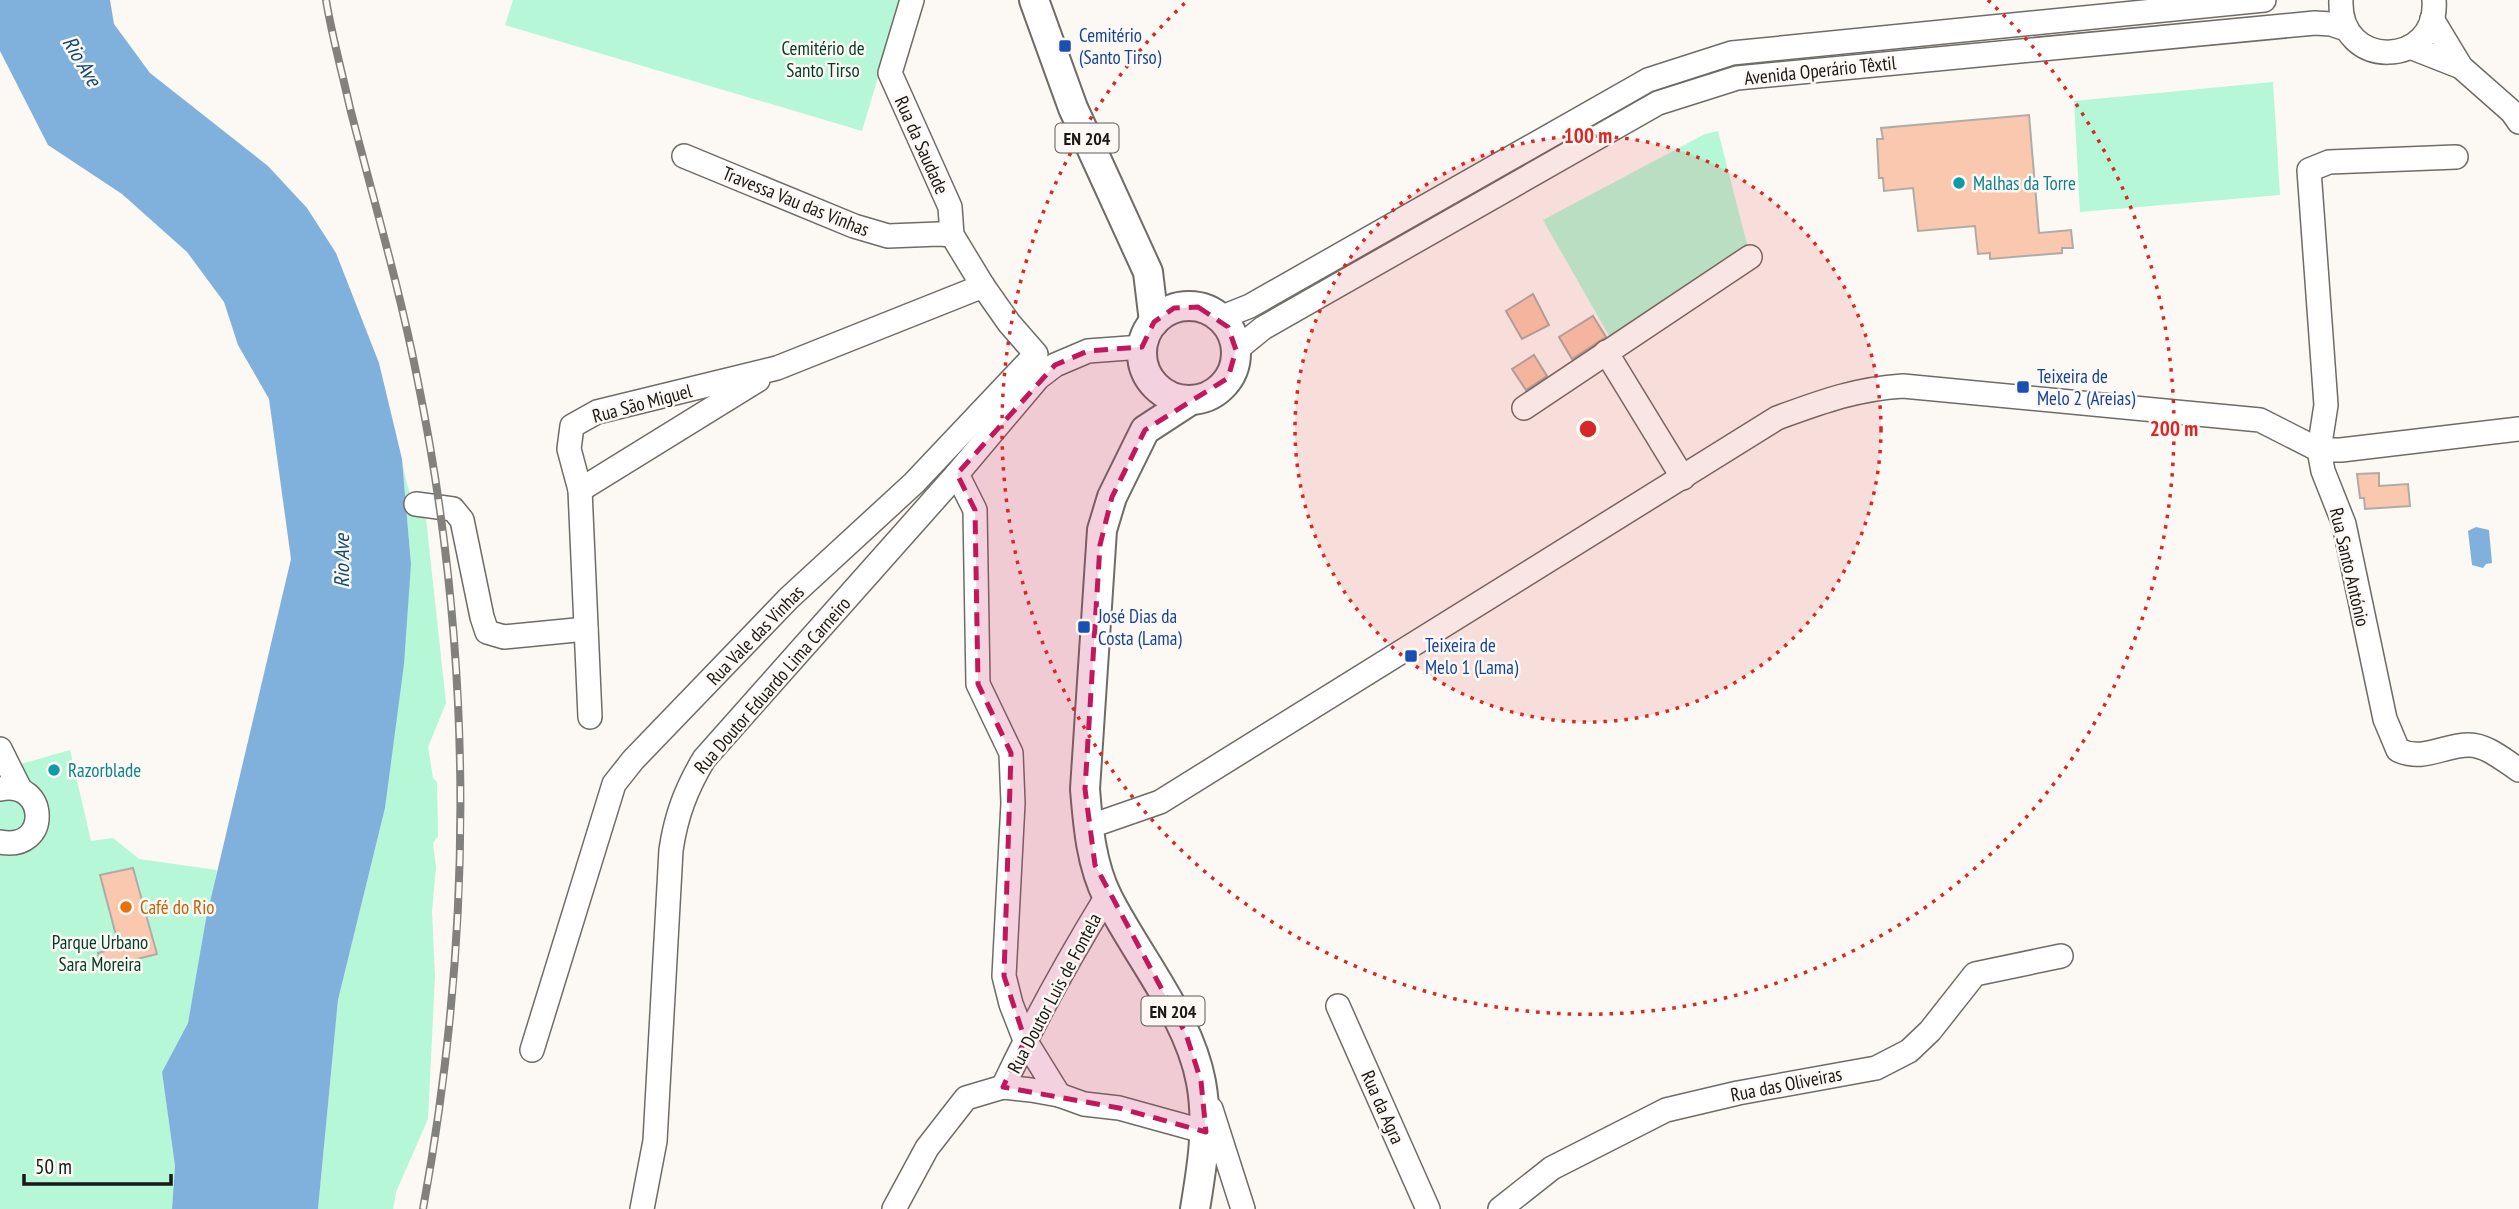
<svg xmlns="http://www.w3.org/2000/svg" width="2519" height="1209" font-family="'PT Sans Narrow',sans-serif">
  <rect width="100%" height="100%" fill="#fcf8f3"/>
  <!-- green -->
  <g fill="#b5f7d6">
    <path d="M513,0H901L862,131L505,25Z"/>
    <path d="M2273,82L2280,195L2080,212L2074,101Z"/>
    <path d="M1718,131L1748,248L1611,339L1543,220L1705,134Z"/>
    <path d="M402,459C406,482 409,501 426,518L446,703L428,747L433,778L437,782L438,836L433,843L436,867L432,911L435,976L428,1119L396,1192L393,1209H318L338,1000L385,808L411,564Z"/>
    <path d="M70,750L91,841L113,838L139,859L217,870L188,1023L162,1072L175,1166L172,1209H0V770Z"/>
  </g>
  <!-- water -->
  <g fill="#80b1dd">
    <path d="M0,0H110L114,24L150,73L268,166L307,208L336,253L379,363L402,459L411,564L404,664L385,808L338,1000L318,1209H172L175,1166L162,1072L188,1023L206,919L291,559L269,399L238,345L224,302L187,252L122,194L48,145L0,51Z"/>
    <path d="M2476,527L2489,530L2492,563L2486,564L2483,568L2472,565L2468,531Z"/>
  </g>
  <!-- building -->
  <g fill="#fac8af" stroke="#b1aba7" stroke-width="2">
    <path d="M2029,115L2039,233L2071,230L2073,248H2062V253L1990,259V253L1978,254L1975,226L1918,231L1913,188L1884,191L1883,178H1879L1877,139H1883L1881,128Z"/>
    <path d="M1533,294L1549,325L1522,339L1506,311Z"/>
    <path d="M1593,316L1606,337L1572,359L1559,337Z"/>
    <path d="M1534,355L1547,376L1526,390L1512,369Z"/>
    <path d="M2379,473V486L2408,484L2410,506L2365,509L2364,498H2360L2357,474Z"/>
    <path d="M133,868L157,954L101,968L98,953L105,951L104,944L117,939L100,875Z"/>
  </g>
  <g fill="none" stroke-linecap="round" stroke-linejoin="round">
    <defs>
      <g id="minor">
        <path d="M2341,0C2338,71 2439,68 2434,0"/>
        <path d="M2432,19L2461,67L2512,112L2519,122"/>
        <path d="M2410,47L2461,67"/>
        <path d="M684,156L854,226L888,236L939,234L952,235"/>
        <path d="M2456,157L2329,162L2309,170L2326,405L2319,450L2323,471L2344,524L2385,719L2398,750C2424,762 2443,745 2469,745C2487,745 2505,761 2519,770"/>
        <path d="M1220,318L1250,306L1648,80L1732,53L2264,0"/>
        <path d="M1236,350L1263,328L1658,103L1737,78L2315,23L2331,24L2346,29"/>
        <path d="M1606,352L1683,478"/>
        <path d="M1524,408L1750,257"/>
        <path d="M957,474L975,510L978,684L1011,753L1013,803L1004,976L1011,1004L1025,1040L1059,1095"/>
        <path d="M580,490L758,380"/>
        <path d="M416,504L453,509L462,520L482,617L487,632L504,637L586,629"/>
        <path d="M590,717L580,490L569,449L572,426L597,412L777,368L983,286"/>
        <path d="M0,749L20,789"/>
        <path d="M0,789C48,779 51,852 0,842"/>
        <path d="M1088,827L1160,802L1777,418C1821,402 1855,389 1903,386L2260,420L2319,450H2341L2519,429"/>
        <path d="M1338,1006L1428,1209"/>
        <path d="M532,1050L614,784L633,760L789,598L914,483L1036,354L1009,323L983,286L952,235L950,207L890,73L912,0"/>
        <path d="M1003,1087L1031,1090L1059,1095L1084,1104L1119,1108L1206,1132"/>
        <path d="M1211,1109L1243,1209"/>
        <path d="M642,1209L655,1141L671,850C676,816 686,789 704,759L957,474L1038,378L1055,365L1088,351L1142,347"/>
        <path d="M894,1209L927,1148L966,1098L1003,1087C1034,1021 1069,958 1107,896"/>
        <path d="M1500,1209L1552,1168L1666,1110L1738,1093L1876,1068L1909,1051L1930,1031L1975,974L2061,956"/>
      </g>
      <g id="major">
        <path d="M1034,0L1073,108L1148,272L1154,322"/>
        <circle cx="1189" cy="353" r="47"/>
        <path d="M1191,400L1145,430L1112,497L1102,530L1085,789C1088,826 1091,864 1108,898C1138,957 1189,1017 1201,1082C1209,1125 1202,1167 1195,1209"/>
      </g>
    </defs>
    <!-- minor casing -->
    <use href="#minor" stroke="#6f6c67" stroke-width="26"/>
    <!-- major casing -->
    <use href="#major" stroke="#6f6c67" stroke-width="32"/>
    <!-- minor -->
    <use href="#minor" stroke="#fff" stroke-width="23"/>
    <!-- major -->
    <use href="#major" stroke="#fff" stroke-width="28"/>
    <defs>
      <path id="rail" d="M326,0C332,36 342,72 350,108C373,198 399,286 417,377C474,655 474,931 423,1209"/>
    </defs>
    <!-- rail casing -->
    <use href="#rail" stroke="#83817e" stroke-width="8"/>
    <!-- rail -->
    <use href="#rail" stroke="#fcf8f3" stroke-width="5" stroke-dasharray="16" stroke-linecap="butt"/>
  </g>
  <!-- marked area -->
  <path fill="#c2185b" fill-opacity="0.2" stroke="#c2185b" stroke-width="5" stroke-dasharray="14 9" stroke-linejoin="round" d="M1198,307L1228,327L1236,350L1228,378L1145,430L1112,497L1100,545L1085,789L1095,865L1186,1034L1201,1081L1206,1132L1119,1108L1003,1087L1025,1040L1004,976L1011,753L978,684L975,510L957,474L1055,365L1088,351L1142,347L1154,322L1174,308Z"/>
  <!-- distance rings -->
  <circle cx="1588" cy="429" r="293" fill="#d62828" fill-opacity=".12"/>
  <g fill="none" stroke="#d62828" stroke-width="3.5" stroke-dasharray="3.5 7">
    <circle cx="1588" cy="429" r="293"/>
    <path d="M1988 0A586 586 0 1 1 1188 0"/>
  </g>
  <!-- markers -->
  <g fill="#1a4fb4" stroke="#fcf8f3" stroke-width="2.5">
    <rect x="1058" y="39" width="14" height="14" rx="3.5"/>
    <rect x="2016" y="380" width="14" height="14" rx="3.5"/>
    <rect x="1077" y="620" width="14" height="14" rx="3.5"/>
    <rect x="1404" y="649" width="14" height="14" rx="3.5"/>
  </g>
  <g fill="#0f9aa8" stroke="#fcf8f3" stroke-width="2.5">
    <circle cx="1959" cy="183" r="7"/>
    <circle cx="54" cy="770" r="7"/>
  </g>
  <circle fill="#e8710a" stroke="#fcf8f3" stroke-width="2.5" cx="126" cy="907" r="7"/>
  <g text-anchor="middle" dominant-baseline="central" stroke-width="5" stroke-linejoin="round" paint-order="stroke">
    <!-- shield labels -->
    <g fill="#fcf8f3" stroke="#5d5b58" stroke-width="2">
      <rect x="1055.5" y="123.5" width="63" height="29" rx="5"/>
      <rect x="1141.5" y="996.5" width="63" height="29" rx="5"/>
    </g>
    <g font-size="18" font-weight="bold" fill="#191816">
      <text x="1087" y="138">EN 204</text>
      <text x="1173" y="1011">EN 204</text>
    </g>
    <!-- transit labels -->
    <g font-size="19" fill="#164399" stroke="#fcf8f3" text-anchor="start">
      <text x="1079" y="35">Cemitério<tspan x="1079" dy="22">(Santo Tirso)</tspan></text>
      <text x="2037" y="376">Teixeira de<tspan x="2037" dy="22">Melo 2 (Areias)</tspan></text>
      <text x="1098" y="616">José Dias da<tspan x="1098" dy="22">Costa (Lama)</tspan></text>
      <text x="1425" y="645">Teixeira de<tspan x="1425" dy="22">Melo 1 (Lama)</tspan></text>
    </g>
    <!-- park labels -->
    <g font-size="19" fill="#003b27" stroke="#fcf8f3">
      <text x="823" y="48">Cemitério de<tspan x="823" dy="22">Santo Tirso</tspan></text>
      <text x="100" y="942">Parque Urbano<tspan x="100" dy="22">Sara Moreira</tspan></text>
    </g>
    <!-- street labels -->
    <g font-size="19" fill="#191816" stroke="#fcf8f3">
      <text transform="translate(1820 70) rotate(-6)">Avenida Operário Têxtil</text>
      <text transform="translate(922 145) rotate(66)">Rua da Saudade</text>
      <text transform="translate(796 201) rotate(22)">Travessa Vau das Vinhas</text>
      <text transform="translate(642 403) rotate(-15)">Rua São Miguel</text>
      <text transform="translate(2350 567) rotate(77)">Rua Santo António</text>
      <text transform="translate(755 635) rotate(-46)">Rua Vale das Vinhas</text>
      <text transform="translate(772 685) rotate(-49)">Rua Doutor Eduardo Lima Carneiro</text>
      <text transform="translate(1054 993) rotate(-62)">Rua Doutor Luis de Fontela</text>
      <text transform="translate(1786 1084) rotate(-11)">Rua das Oliveiras</text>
      <text transform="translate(1383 1107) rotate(66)">Rua da Agra</text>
    </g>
    <!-- culture labels -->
    <g font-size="19" fill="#0d838f" stroke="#fcf8f3" text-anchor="start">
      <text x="1973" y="183">Malhas da Torre</text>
      <text x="68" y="770">Razorblade</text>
    </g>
    <!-- food labels -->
    <g font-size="19" fill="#c56008" stroke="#fcf8f3" text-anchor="start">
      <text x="140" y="907">Café do Rio</text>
    </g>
    <!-- water labels -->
    <g font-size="21" font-style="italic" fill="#124a73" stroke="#fcf8f3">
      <text transform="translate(82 61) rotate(59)">Rio Ave</text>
      <text transform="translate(341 561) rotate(-90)">Rio Ave</text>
    </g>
  </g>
  <circle cx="1588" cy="429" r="10" fill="#d62828" stroke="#fcf8f3" stroke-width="3.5"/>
  <g font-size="21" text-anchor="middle" font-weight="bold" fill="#d62828" stroke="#fcf8f3" stroke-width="5" stroke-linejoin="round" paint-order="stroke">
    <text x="1588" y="143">100 m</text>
    <text x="2174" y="436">200 m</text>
  </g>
  <!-- scale -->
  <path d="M24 1174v10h147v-10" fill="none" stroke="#191816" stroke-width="3.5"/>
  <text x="35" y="1174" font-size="21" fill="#191816" stroke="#fcf8f3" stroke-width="5" paint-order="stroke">50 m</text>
</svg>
